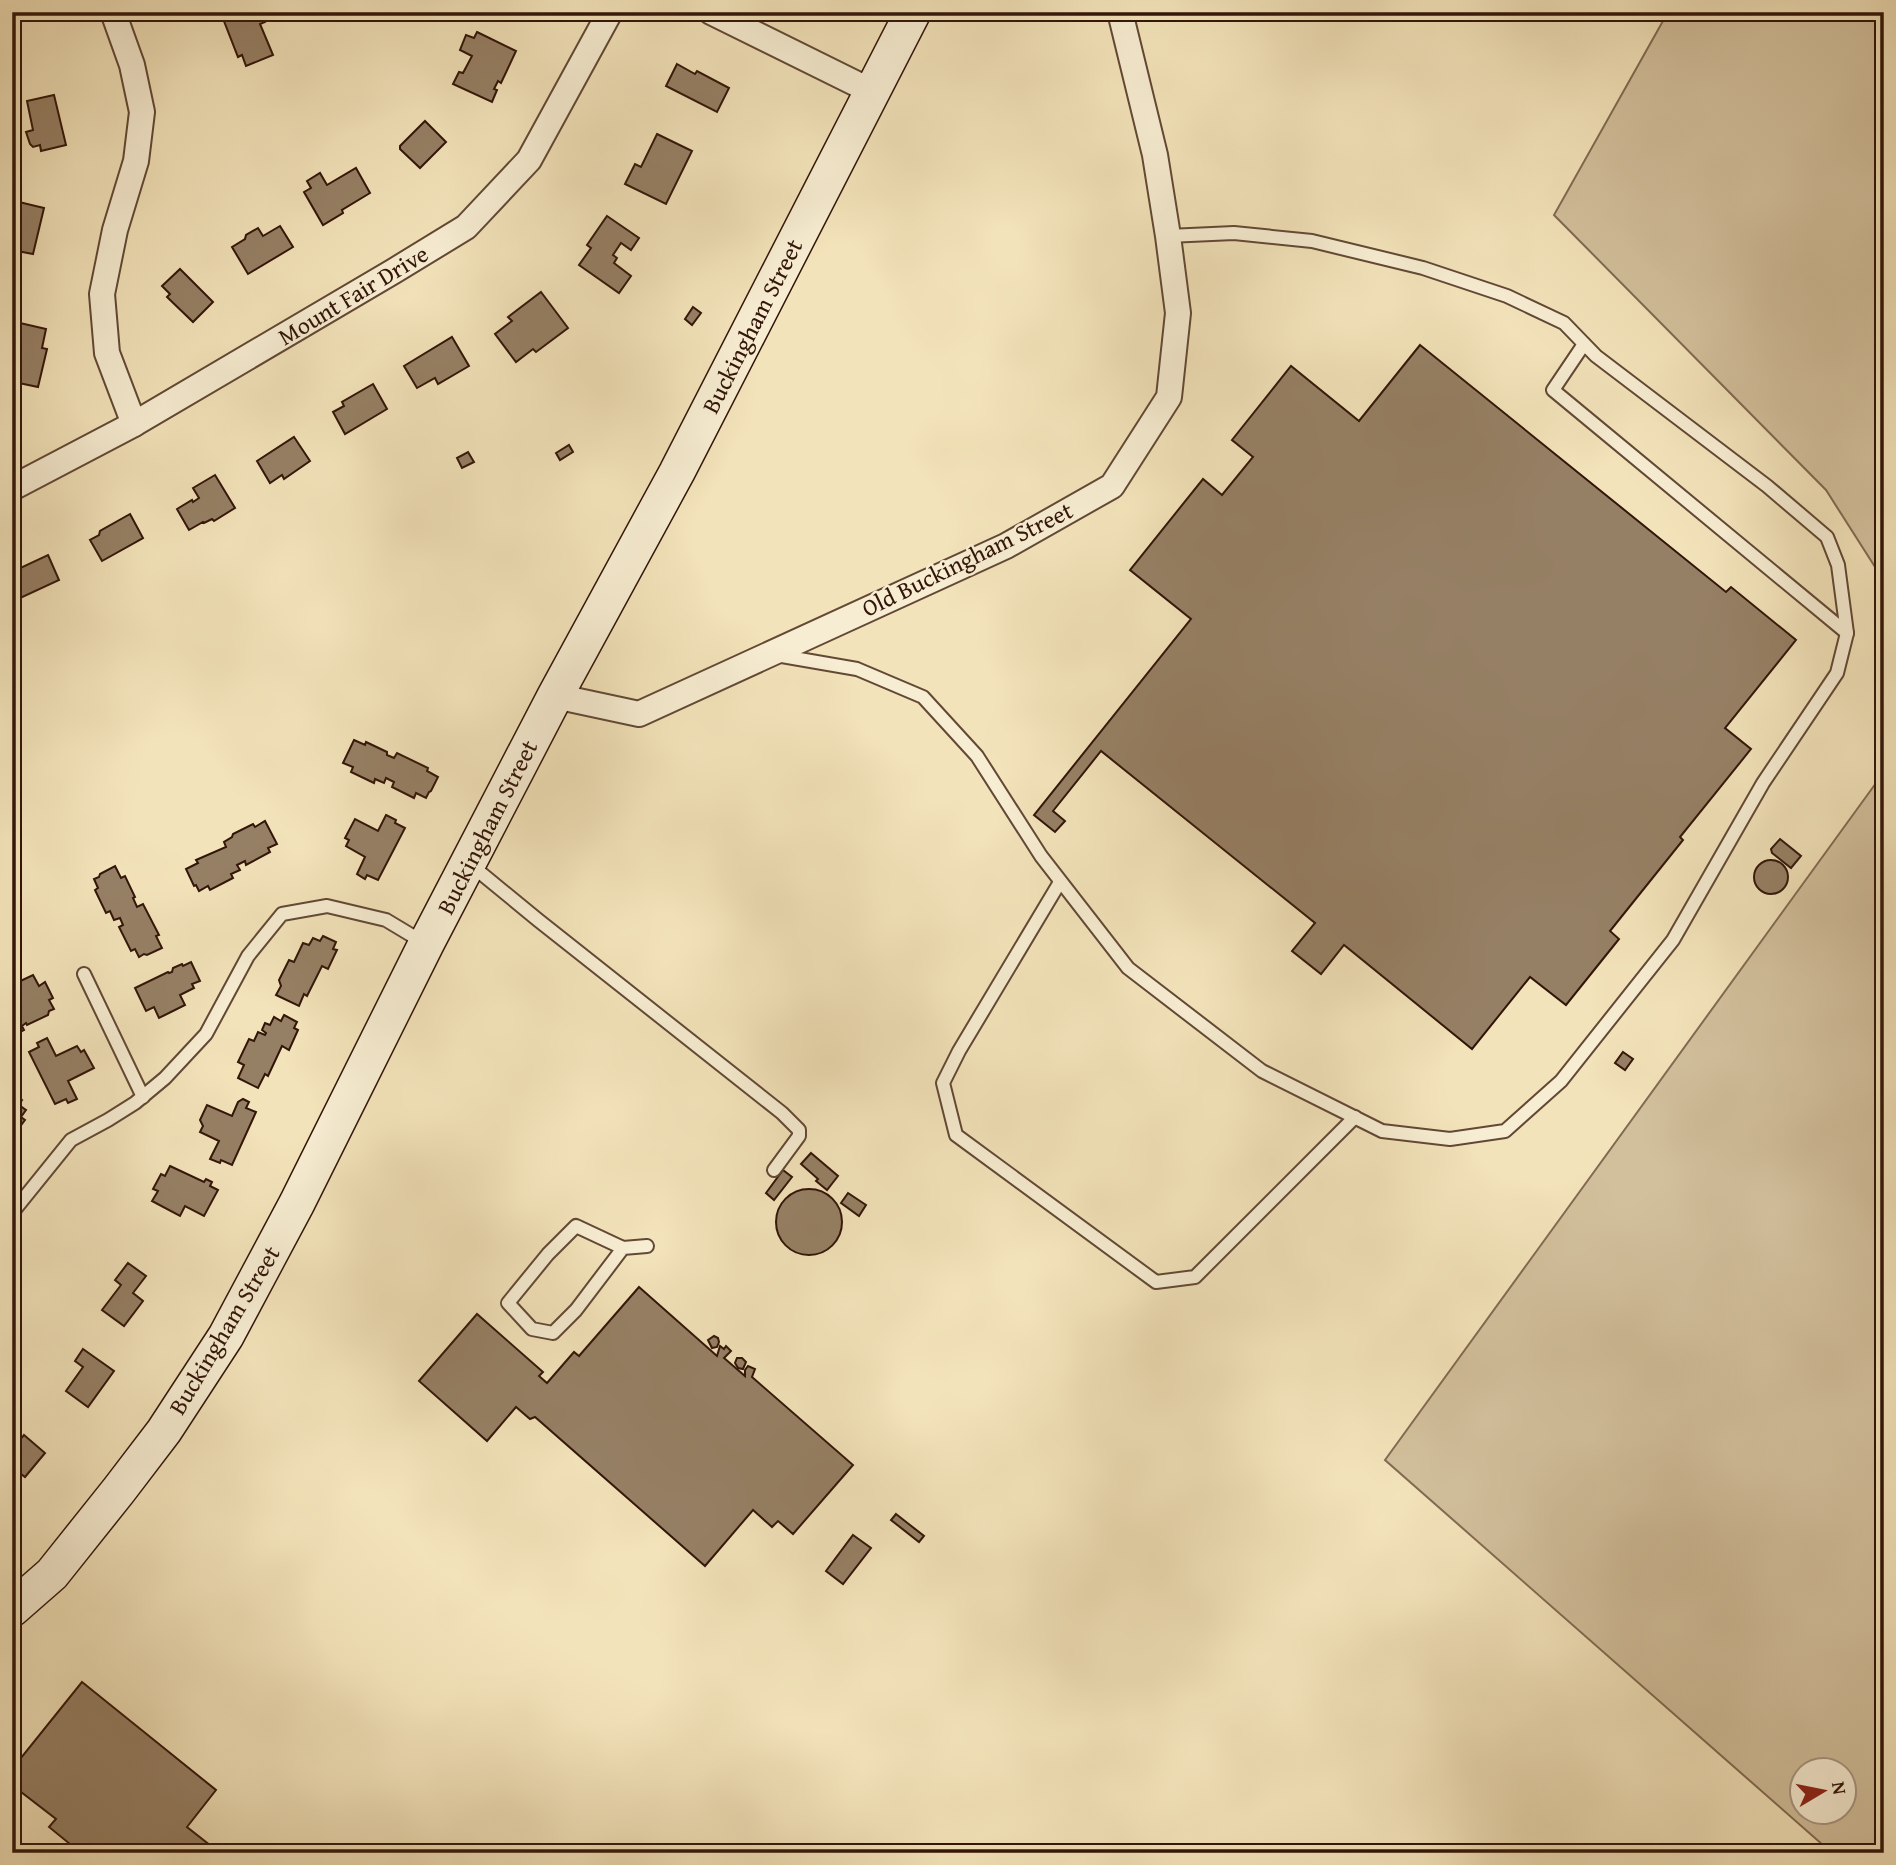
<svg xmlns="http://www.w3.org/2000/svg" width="1896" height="1865" font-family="'Gentium Book Plus',serif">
  <rect width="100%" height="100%" fill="#f3e3ba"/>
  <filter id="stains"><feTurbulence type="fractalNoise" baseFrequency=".00286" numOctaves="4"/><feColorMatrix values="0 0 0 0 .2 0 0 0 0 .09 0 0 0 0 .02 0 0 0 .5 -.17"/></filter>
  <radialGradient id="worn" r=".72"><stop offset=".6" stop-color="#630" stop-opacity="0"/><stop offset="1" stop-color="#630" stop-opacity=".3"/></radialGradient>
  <!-- green -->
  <g fill="#d2c09c" stroke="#826a52" stroke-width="2" fill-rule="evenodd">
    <path d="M1668,12H1884V581L1826,490L1554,215Z"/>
    <path d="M1884,772V1853H1832L1385,1460ZM1801,1770H1843V1812H1801Z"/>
  </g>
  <!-- building -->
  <g fill="#968065" stroke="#321509" stroke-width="2">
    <path d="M231,12H261L265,22L260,24L273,55L246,66L242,55L238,57L222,16Z"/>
    <path d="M477,32L516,51L501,83L498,81L494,89L497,90L492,102L453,84L459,72L463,73L472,56L460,50L466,35L474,38Z"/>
    <path d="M677,64L695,74L697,71L729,88L717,112L666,86Z"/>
    <path d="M54,95L66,145L41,151L40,145L33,147L30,144L26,132L33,130L27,101Z"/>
    <path d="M425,121L446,142L420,168L400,149V146Z"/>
    <path d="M657,134L692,151L666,204L625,184L635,164L641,167Z"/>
    <path d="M356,168L370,193L342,210L343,213L323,225L304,192L311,188L307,181L320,173L327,185Z"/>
    <path d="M19,202L44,208L33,254L12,250V206L18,207Z"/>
    <path d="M607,216L639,238L631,250L621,243L613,255L617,258L614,263L631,276L619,293L579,265L591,248L587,245Z"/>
    <path d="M280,226L293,247L248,274L232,247L245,239L246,235L258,228L263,236Z"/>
    <path d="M180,269L213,302L193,322L167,297L170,294L162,286Z"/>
    <path d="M541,292L568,328L536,352L533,349L516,362L495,334L512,321L508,317Z"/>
    <path d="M693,307L701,313L692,325L685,319Z"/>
    <path d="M20,323L46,329L42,348L47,349L38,387L14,382L18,363L12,362V344L15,345Z"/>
    <path d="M452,337L469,366L438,384L435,378L417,388L404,366Z"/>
    <path d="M1420,345L1726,592L1731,587L1796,640L1725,728L1751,749L1680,837L1683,840L1610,931L1619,939L1566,1005L1530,977L1472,1049L1344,945L1321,974L1292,951L1315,923L1101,751L1053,811L1065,821L1055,832L1034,815L1191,619L1130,570L1203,479L1222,495L1253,457L1232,440L1291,366L1359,421Z"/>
    <path d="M373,384L387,409L345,434L333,412L344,406L342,402Z"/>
    <path d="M294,437L310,461L284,479L282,475L270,483L257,461Z"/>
    <path d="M569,445L573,452L560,460L556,453Z"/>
    <path d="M468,452L474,462L462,468L457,458Z"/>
    <path d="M215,475L235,508L214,521L212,519L204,523L203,522L189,530L177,509L192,500L193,502L199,498L193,488Z"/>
    <path d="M130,514L143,538L102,561L90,540L99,535L100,531Z"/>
    <path d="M48,555L59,580L16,600L12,591V576L17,573L16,570Z"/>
    <path d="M354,740L365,745L366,742L387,752V755L394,758L397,753L428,768L427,771L438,777L431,791L429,792L426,798L416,793L414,798L392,787L394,782L386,778L384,783L375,779L374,783L351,772L353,767L343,763Z"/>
    <path d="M386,815L396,820L395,823L405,828L378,880L367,875L365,879L357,874L365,857L346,846L349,840L345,838L355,819L378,831Z"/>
    <path d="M265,821L277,844L268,848L270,852L246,865L245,861L237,865L240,870L231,874L233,878L210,890L208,886L199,891L196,885L194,886L186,869L198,863L196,860L226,847L224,842L232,837L233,834L253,824L255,827Z"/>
    <path d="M1780,839L1801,856L1791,868L1772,853L1771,849Z"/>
    <circle cx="1771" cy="877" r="17"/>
    <path d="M115,866L121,878L125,876L135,897L133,898L137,907L143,904L159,935L156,936L162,948L147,955L144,954L139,957L135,949L131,951L119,927L123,925L120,918L114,920L110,911L106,913L95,890L98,888L94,879L99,877L100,874Z"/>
    <path d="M323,936L336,942L333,949L337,950L328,969L322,966L307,996L304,994L299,1006L276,995L281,986L279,980L289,960L294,962L303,943L309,945L313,938L320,941Z"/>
    <path d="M191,962L200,981L192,984L194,988L180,995L185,1005L159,1018L154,1007L146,1011L135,988L168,972L169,973L172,972L173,968L182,964L183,966Z"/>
    <path d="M33,975L39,986L45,982L53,998L49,1000L54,1009L49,1011L48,1015L27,1025L26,1023L22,1026L24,1030L16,1034L14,1030L12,1031V985Z"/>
    <path d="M284,1015L297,1022L294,1028L298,1030L289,1050L282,1046L268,1076L265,1074L258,1088L238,1078L244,1065L238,1062L249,1039L254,1041L258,1032L265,1035L266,1033L262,1030L265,1023L270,1025L274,1017L281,1021Z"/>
    <path d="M47,1038L56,1056L77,1046L81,1052L84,1050L94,1068L68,1081L77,1099L68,1103L66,1099L55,1104L29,1052L39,1047L37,1043Z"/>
    <path d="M1623,1052L1633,1059L1625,1070L1615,1063Z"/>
    <path d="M12,1093L22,1100L19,1105L26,1110L21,1117L25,1120L12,1137Z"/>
    <path d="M243,1099L249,1102L246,1108L256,1112L232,1165L221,1160L220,1163L210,1159L219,1141L200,1132L203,1126L200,1120L207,1105L232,1116L238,1102Z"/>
    <path d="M811,1153L838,1176L827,1190L816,1181L818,1179L801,1164Z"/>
    <path d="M170,1166L204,1182L206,1179L212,1182L210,1186L218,1190L204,1216L185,1206L180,1216L152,1201L158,1191L153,1189L161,1174L165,1176Z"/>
    <path d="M783,1170L792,1177L774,1200L766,1193Z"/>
    <circle cx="809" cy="1222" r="33"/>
    <path d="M848,1193L866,1205L859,1216L841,1203Z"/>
    <path d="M128,1263L146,1276L133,1293L143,1301L124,1326L102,1310L121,1285L115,1280Z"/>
    <path d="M639,1287L717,1356L720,1346L724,1349L726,1346L731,1351L724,1358L745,1376V1370L748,1366L755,1369L752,1377L853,1465L793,1534L778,1521L772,1527L753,1510L705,1566L535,1417L530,1419L516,1407L487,1441L419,1381L477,1314L543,1372L539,1376L547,1383L574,1352L579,1356Z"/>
    <path d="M714,1336L718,1338L719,1342L717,1347L712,1348L708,1340Z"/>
    <path d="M83,1349L114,1371L88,1407L66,1391L83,1367L75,1361Z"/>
    <path d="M737,1358H742L746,1362L743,1369L738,1368L735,1363Z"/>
    <path d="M24,1435L45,1453L25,1477L12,1467V1450Z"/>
    <path d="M896,1514L924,1536L919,1542L891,1520Z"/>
    <path d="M853,1535L871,1548L843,1584L826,1571Z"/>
    <path d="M82,1682L216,1790L187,1827L220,1853H81L49,1827L56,1819L12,1785V1769Z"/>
  </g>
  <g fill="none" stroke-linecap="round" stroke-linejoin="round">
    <defs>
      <g id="service">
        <path d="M1584,344L1553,390L1847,633"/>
        <path d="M776,655L857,669L923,697L977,756L1041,856L1128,968L1262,1071L1382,1131L1450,1139L1505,1131L1561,1081L1673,940L1763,783L1837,673L1847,633L1838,565L1827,537L1767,486L1596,356L1564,323L1507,296L1423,268L1312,241L1234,233L1168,236"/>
        <path d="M471,865L538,920L782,1113L799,1130V1136L774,1170"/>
        <path d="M1060,882L959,1051L943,1083L956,1135L1156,1282L1195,1277L1355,1117"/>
        <path d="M84,974L143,1097"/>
        <path d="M12,1213L71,1140L108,1120L135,1103L165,1078L206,1034L248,956L282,914L327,906L386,920L426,944"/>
        <path d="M623,1248L576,1226L548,1254L508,1303L532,1329L553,1333L576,1310L623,1248L647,1246"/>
      </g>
      <g id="minor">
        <path d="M113,12L132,65L142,112L136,161L115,230L102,294L107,353L134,424"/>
        <path d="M711,12L873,92"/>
        <path d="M12,488L134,424L394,271L466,227L529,160L610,12"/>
        <path d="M555,696L639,714L1006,546L1112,486L1169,397L1178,313L1168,236L1155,155L1120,12"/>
      </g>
      <path id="secondary" d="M12,1609L52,1574L119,1490L164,1431L226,1336L297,1203L426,944L555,696L677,472L913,12"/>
    </defs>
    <!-- service casing -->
    <use href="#service" stroke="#624835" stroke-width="16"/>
    <!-- minor casing -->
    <use href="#minor" stroke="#624835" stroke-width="28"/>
    <!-- secondary casing -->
    <use href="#secondary" stroke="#321509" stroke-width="38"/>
    <!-- service -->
    <use href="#service" stroke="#f7edd2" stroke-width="12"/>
    <!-- minor -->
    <use href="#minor" stroke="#f7edd2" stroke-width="24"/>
    <!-- secondary -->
    <use href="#secondary" stroke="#f7edd2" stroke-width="35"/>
  </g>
  <g text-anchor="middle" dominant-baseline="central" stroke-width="5" stroke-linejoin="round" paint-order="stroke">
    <!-- street labels -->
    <g font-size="24" fill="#321509" stroke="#f7edd2">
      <text transform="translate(353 295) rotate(-31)">Mount Fair Drive</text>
      <text transform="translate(752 326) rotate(-63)">Buckingham Street</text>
      <text transform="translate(967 559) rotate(-26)">Old Buckingham Street</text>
      <text transform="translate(487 827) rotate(-63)">Buckingham Street</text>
      <text transform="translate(224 1330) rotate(-59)">Buckingham Street</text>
    </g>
  </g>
  <!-- margin -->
  <rect width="1896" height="1865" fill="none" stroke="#f3e3ba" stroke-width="42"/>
  <rect x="14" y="14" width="1868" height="1837" fill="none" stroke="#321509" stroke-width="3.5"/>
  <rect x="21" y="21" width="1854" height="1823" fill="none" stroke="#321509" stroke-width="2"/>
  <!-- north arrow -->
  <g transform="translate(1823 1791) rotate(80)"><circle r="33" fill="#f7edd2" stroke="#a89782" stroke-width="2"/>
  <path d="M0-5L12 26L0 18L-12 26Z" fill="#8f2418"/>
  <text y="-10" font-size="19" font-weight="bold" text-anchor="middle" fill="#321509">N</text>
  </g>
  <rect width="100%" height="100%" filter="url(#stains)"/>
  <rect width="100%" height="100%" fill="url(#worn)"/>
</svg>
